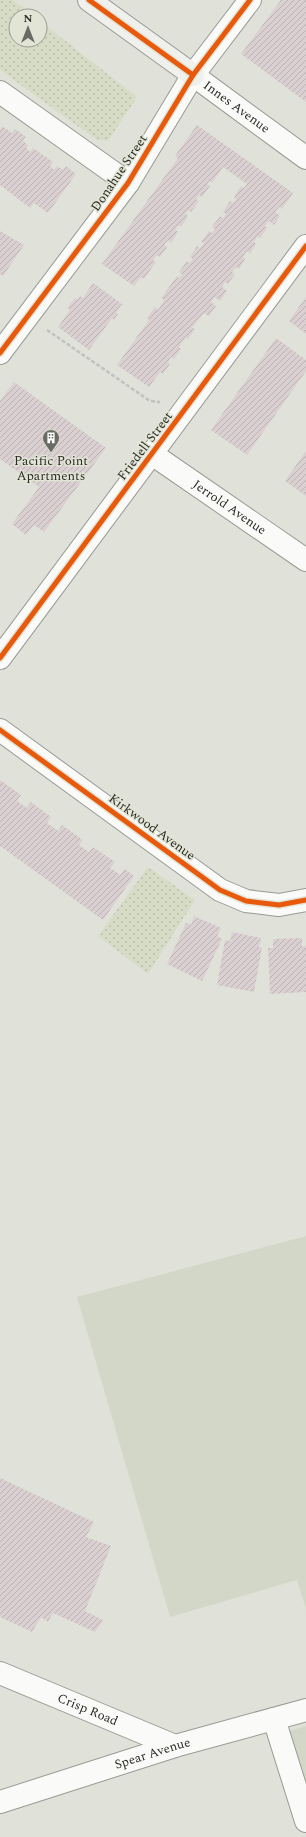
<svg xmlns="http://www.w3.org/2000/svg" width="306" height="1837" font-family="Spectral,serif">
  <defs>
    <pattern id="grass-dots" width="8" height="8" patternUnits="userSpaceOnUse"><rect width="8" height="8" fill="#d7dcc6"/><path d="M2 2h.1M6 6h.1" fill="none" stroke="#b9bdaa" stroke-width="1.8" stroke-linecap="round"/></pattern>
    <pattern id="building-hatch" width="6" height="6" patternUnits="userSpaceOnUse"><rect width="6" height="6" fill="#dacfd1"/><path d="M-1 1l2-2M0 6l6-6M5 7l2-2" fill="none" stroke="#bbb2b3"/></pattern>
  </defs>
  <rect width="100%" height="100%" fill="#e0e2da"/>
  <!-- built -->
  <g fill="#d3d7c7">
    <path d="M306,1236V1609L297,1580L170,1617L77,1297Z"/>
    <path d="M306,1726V1821L279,1734Z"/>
  </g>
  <!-- grass -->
  <g fill="url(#grass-dots)">
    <path d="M0,0H13L34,16H16V40H40V21L137,97L108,141L97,140L0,70Z"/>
    <path d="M148,867L195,900L148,974L98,936Z"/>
  </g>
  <!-- building -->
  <g fill="url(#building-hatch)">
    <path d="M281,0H306V102L241,54Z"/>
    <path d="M197,125L293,193L282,209L279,207L275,212L280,216L274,225L269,221L265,226L267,228L260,238L257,237L254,242L256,244L250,254L247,251L243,257L245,259L239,269L236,267L232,272L235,274L228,284L225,282L222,287L227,291L220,301L215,297L211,302L216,306L209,316L204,313L192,328L195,329L188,339L186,337L179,347L181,349L174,359L171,357L168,362L170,364L163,374L160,372L149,387L117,365L149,320L147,318L155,307L158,310L164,300L161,298L177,276L179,278L182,274L179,272L187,261L189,263L193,259L190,257L197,246L200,248L204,243L201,242L209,231L212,233L215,229L212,227L220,216L223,218L226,214L223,212L230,201L233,203L236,199L234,197L241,186L244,188L247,184L223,167L212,183L210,181L207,184L210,186L202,197L199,195L196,199L199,201L191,212L189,210L185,214L188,216L181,227L179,225L175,230L178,232L171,243L168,240L164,245L167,247L160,257L157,255L153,260L156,262L144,279L141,277L134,286L102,264L178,158L175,156Z"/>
    <path d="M2,126L12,133L15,129L26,137L23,141L28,145L26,148L30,152L33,148L53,162L50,166L54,170L57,166L63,170L66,166L76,174L48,213L34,203L30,208L0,185V130Z"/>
    <path d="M0,231L24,245L3,276L0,274Z"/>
    <path d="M93,283L122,304L116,313L118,314L114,320L112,318L89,350L58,327L70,310L67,308L75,298L77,299L80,296L83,298Z"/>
    <path d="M306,297V334L289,321Z"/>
    <path d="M276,338L306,360V371L247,455L211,430Z"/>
    <path d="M14,382L106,448L44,532L34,525L26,535L12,524L39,487L0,459V401Z"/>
    <path d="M306,451V496L285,481Z"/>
    <path d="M0,780L21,795L17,801L21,804L27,808L31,802L51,817L47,823L58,831L62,825L83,840L79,845L89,852L93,847L115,862L110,868L115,871L120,875L125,869L134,876L103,920L0,846Z"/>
    <path d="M194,916L221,928L217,936L222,939L202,981L167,964L186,923L191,925Z"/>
    <path d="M232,932L261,938L259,947H262L254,992L217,985L225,940L230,941Z"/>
    <path d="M302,938V947L306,946V992L270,994L268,948H273V939Z"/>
    <path d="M0,1478L94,1522L86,1537L111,1546L85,1611L103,1620L95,1632L53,1613L48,1622L41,1617L32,1632L0,1617Z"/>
  </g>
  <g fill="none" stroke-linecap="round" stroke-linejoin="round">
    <defs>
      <g id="minor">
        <path id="s1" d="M193,75L306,158"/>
        <path d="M0,92L128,183"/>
        <path d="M0,353L128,183L193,75L250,0"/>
        <path id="s2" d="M152,454L306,560"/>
        <path d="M0,658L306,246"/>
        <path d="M0,730L220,890L246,901L279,905L306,900"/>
        <path id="s3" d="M0,1673L175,1746"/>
        <path d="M274,1719L306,1821"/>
        <path id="s4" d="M0,1802L175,1746L306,1710"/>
      </g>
      <path id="secondary" d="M89,0L193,75"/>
    </defs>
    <!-- minor casing -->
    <use href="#minor" stroke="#989a94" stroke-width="24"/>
    <!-- secondary casing -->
    <use href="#secondary" stroke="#989a94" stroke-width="24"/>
    <!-- path -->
    <path stroke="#c0c2bf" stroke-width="2.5" stroke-dasharray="4 2" stroke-linecap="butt" d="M47,330L150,401L160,402"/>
    <!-- minor -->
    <use href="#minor" stroke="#fafbf9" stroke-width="22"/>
    <!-- secondary -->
    <use href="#secondary" stroke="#f0f1ed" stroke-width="22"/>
    <defs>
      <g id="cycleway">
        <path d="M89,0L193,75"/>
        <path d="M0,353L128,183L193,75L250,0"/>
        <path d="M0,658L306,246"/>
        <path d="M0,730L220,890L246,901L279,905L306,900"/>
      </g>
    </defs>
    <!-- cycleway casing -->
    <use href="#cycleway" stroke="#e2e5d6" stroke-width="8"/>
    <!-- cycleway -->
    <use href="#cycleway" stroke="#e8590c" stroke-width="5"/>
  </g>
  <!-- icons -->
  <defs>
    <symbol id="building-pin" viewBox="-11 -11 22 30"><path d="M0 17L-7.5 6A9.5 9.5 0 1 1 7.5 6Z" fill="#6a6b64" stroke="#e2e5d6"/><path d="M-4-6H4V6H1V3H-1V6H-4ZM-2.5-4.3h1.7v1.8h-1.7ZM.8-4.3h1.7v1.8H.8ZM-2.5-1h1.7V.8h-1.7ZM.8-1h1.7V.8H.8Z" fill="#fff"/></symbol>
  </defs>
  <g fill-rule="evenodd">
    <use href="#building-pin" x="41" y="428" width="20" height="27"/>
  </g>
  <g text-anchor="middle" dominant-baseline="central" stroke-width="3" stroke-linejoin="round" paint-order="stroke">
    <!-- street labels -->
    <g font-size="13" fill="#2a2b25" stroke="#e2e5d6">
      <text stroke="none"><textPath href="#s1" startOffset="54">Innes Avenue</textPath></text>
      <text transform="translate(119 173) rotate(-56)">Donahue Street</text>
      <text transform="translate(145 446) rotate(-53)">Friedell Street</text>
      <text stroke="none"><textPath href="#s2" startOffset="94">Jerrold Avenue</textPath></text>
      <text transform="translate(152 827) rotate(36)">Kirkwood Avenue</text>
      <text stroke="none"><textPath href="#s3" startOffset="95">Crisp Road</textPath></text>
      <text stroke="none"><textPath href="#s4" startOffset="160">Spear Avenue</textPath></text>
    </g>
    <!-- poi labels -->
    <g font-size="13" fill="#2a2b25" stroke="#e2e5d6">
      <text x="51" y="461">Pacific Point<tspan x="51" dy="15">Apartments</tspan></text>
    </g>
  </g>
  <!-- north arrow -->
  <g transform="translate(28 28)"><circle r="19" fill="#e2e5d6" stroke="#989b8f"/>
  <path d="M0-3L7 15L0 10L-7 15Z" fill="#6a6b64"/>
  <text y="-6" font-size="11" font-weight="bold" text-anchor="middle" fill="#2a2b25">N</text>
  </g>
</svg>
